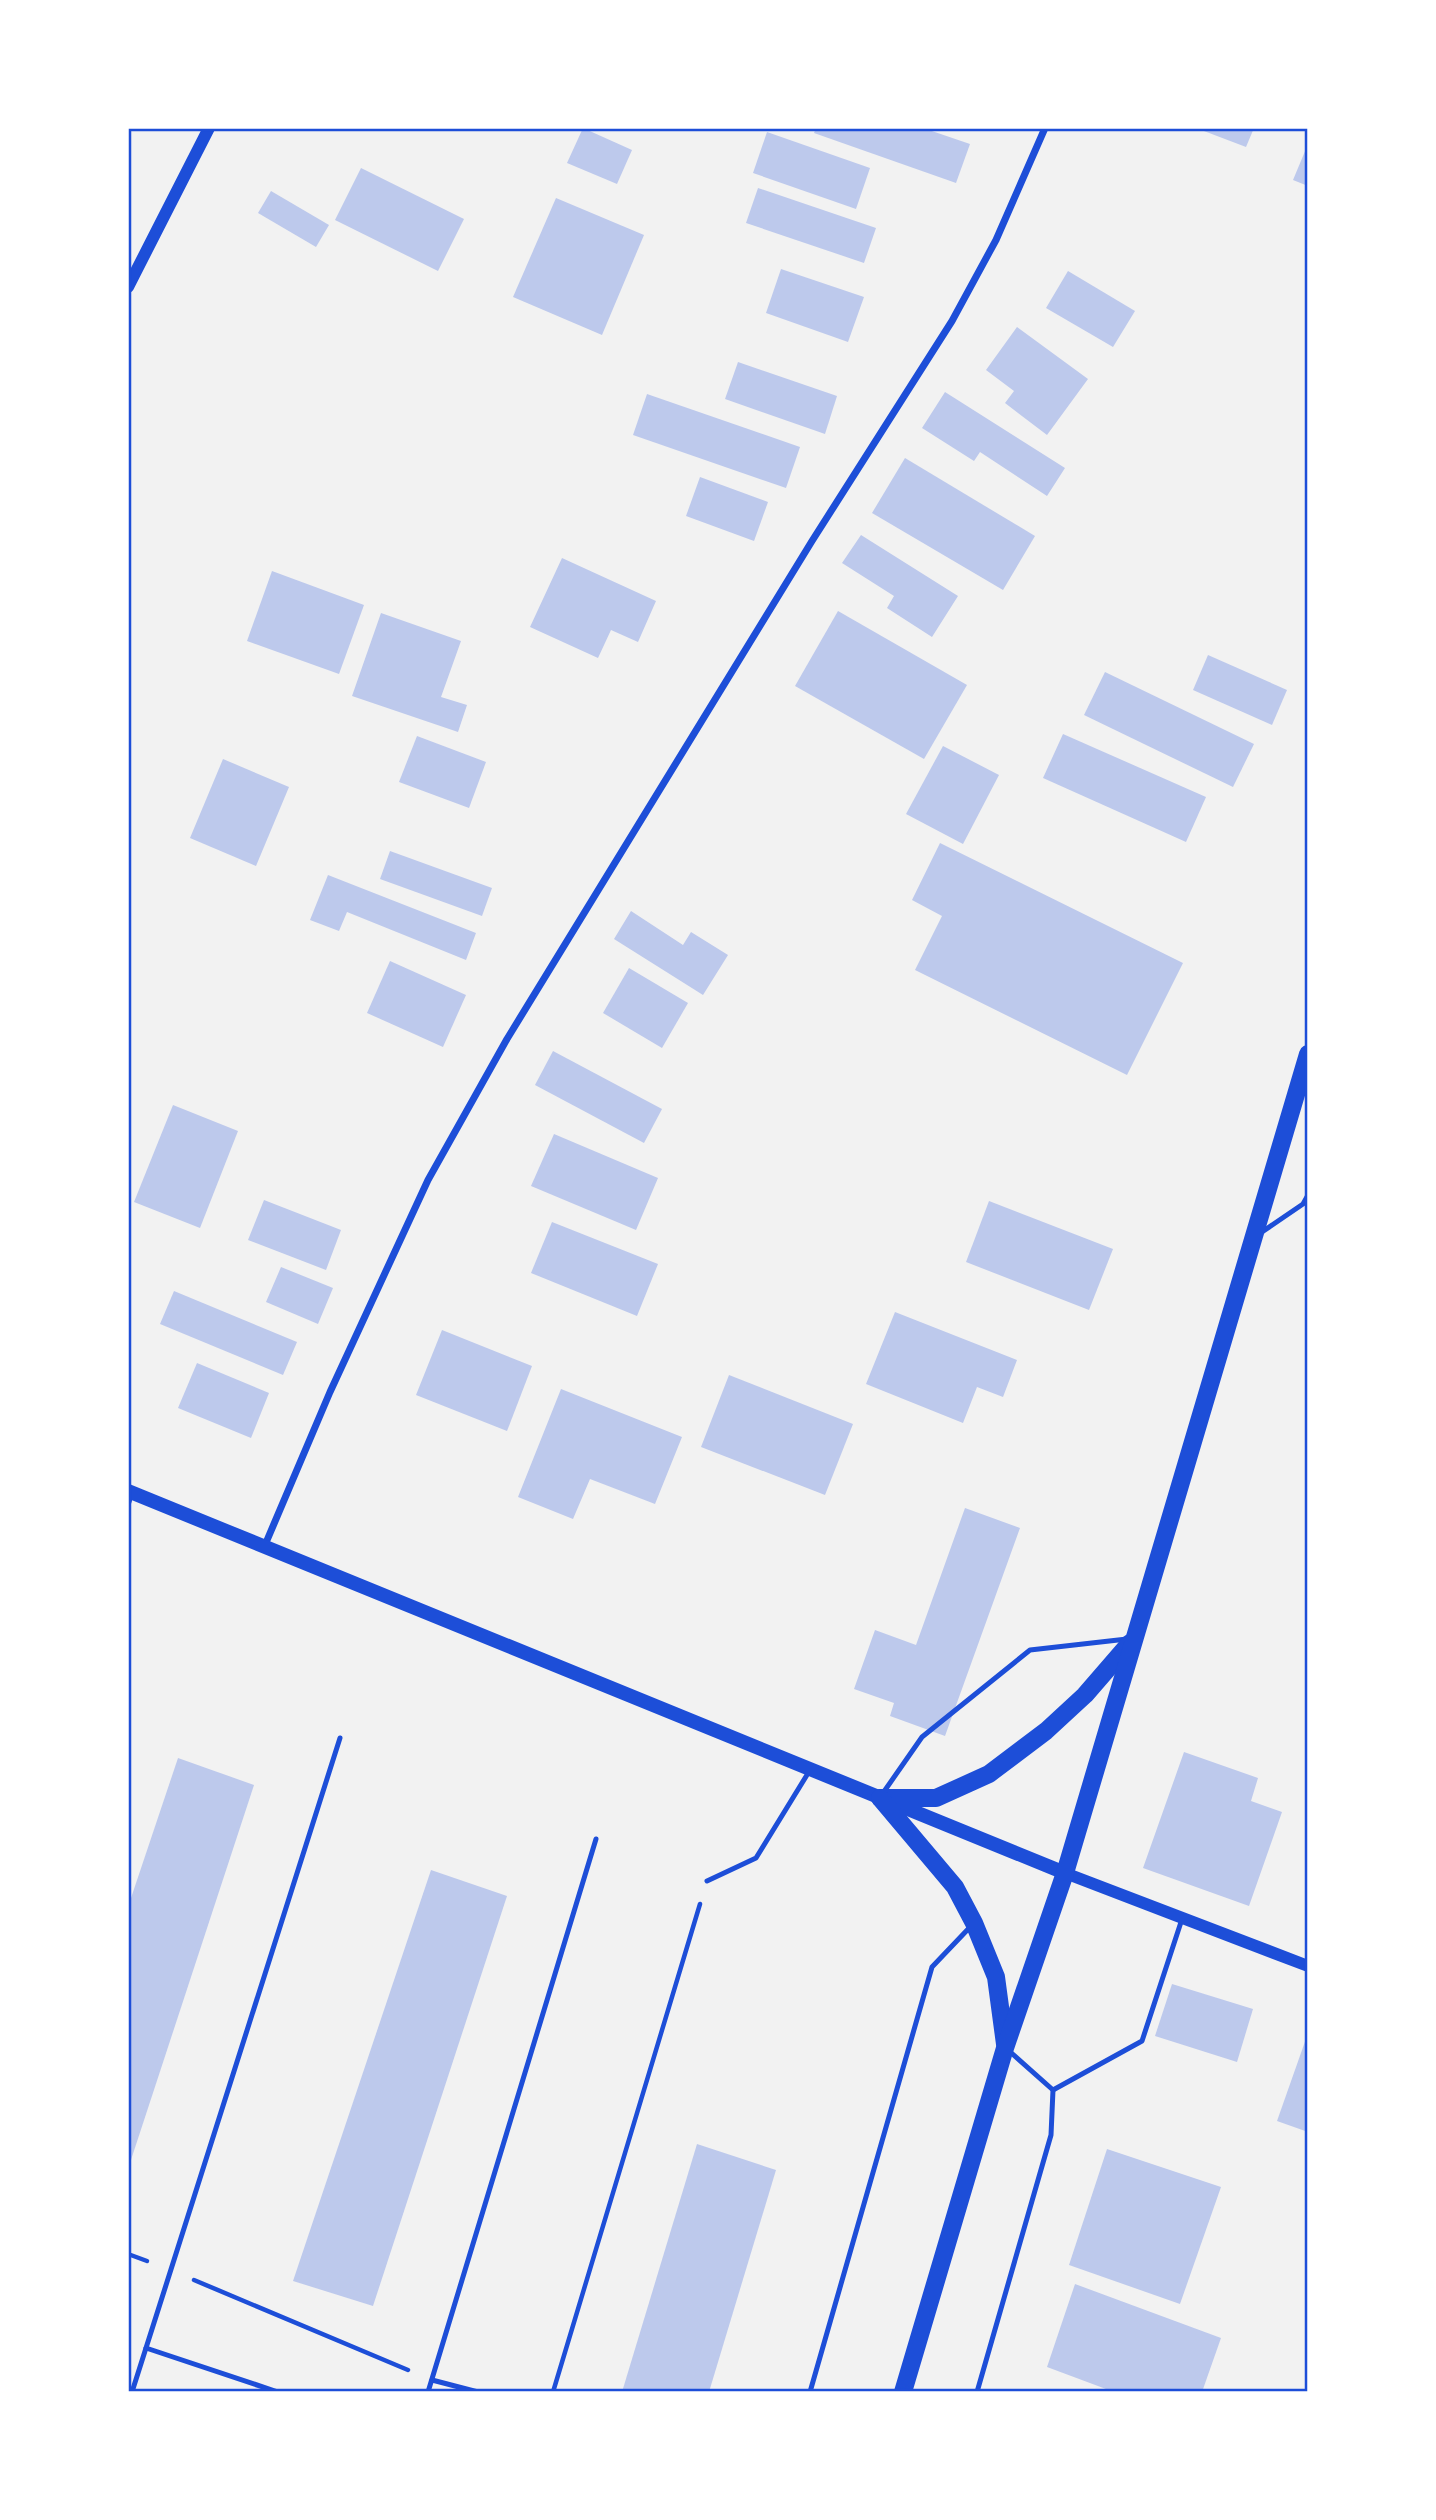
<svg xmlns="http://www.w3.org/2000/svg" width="1436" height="2520" font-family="'Noto Sans',sans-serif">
  <rect width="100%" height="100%" fill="#f2f2f2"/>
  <!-- building -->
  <g fill="#bdc9ec">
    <path d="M583,128L632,150L617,184L567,163Z"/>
    <path d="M816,128H923L970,144L956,183L814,133Z"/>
    <path d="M1196,128H1254L1246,147Z"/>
    <path d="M767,132L870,168L856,209L753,173Z"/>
    <path d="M1308,144V186L1293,180Z"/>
    <path d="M361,168L464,219L438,271L335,220Z"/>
    <path d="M758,188L876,228L864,263L746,223Z"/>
    <path d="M271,191L329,225L316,247L258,213Z"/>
    <path d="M556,198L644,235L602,335L513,297Z"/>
    <path d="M781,269L864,297L848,342L766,313Z"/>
    <path d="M1068,271L1135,311L1113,347L1046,308Z"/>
    <path d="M1017,327L1088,379L1047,435L1005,403L1014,391L986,370Z"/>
    <path d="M738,362L837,396L825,434L725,399Z"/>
    <path d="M945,392L1065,468L1047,496L980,452L974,461L922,428Z"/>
    <path d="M647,394L800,447L786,488L633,435Z"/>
    <path d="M905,458L1035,536L1003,590L872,513Z"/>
    <path d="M700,477L768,502L754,541L686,516Z"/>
    <path d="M861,535L958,596L932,637L887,608L894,596L842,563Z"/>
    <path d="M562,558L656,601L638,642L611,630L598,658L530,627Z"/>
    <path d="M272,571L364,605L339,674L247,641Z"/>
    <path d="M838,611L967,685L924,759L795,686Z"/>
    <path d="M381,613L461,641L441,697L467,705L458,732L352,696Z"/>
    <path d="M1208,655L1287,690L1272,725L1193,690Z"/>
    <path d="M1105,672L1254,744L1233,787L1084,715Z"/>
    <path d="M1063,734L1206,797L1186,842L1043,778Z"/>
    <path d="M417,736L486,762L469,808L399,782Z"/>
    <path d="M943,746L999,775L963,844L906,814Z"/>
    <path d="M223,759L289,787L256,866L190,838Z"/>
    <path d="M940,843L1183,963L1127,1075L915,970L942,916L912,900Z"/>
    <path d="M390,851L492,888L482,916L380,879Z"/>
    <path d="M328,875L476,933L466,960L347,912L339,931L310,920Z"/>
    <path d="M631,911L683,945L691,932L728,955L703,995L614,939Z"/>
    <path d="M390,961L466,995L443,1047L367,1013Z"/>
    <path d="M629,968L688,1003L662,1048L603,1013Z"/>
    <path d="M553,1051L662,1109L644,1143L535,1085Z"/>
    <path d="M173,1105L238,1131L200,1228L134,1202Z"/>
    <path d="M554,1134L658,1178L636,1230L531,1186Z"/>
    <path d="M264,1200L341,1230L326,1270L248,1240Z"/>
    <path d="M989,1201L1113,1249L1089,1310L966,1262Z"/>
    <path d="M552,1222L658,1264L637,1316L531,1273Z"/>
    <path d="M281,1267L333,1288L318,1324L266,1302Z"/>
    <path d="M174,1291L297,1342L283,1375L160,1324Z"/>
    <path d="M895,1312L1017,1360L1003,1397L977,1387L963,1423L866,1384Z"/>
    <path d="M442,1330L532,1366L507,1431L416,1395Z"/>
    <path d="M197,1363L269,1393L251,1438L178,1408Z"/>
    <path d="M729,1375L853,1424L825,1495L701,1447Z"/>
    <path d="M561,1389L682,1437L655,1504L590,1479L573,1519L518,1497Z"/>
    <path d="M965,1508L1020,1528L945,1736L890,1716L894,1703L854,1689L875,1630L916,1645Z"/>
    <path d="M1184,1752L1258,1778L1251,1801L1282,1812L1249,1906L1143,1868Z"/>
    <path d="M178,1758L254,1785L128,2169V1907Z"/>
    <path d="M431,1870L507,1896L373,2306L293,2281Z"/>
    <path d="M1172,1984L1253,2009L1237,2062L1155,2036Z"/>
    <path d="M1308,2033V2132L1277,2121Z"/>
    <path d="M697,2144L776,2170L709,2392H622Z"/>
    <path d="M1107,2149L1221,2187L1180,2304L1069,2265Z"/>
    <path d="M1075,2284L1221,2338L1202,2392H1114L1047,2367Z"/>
  </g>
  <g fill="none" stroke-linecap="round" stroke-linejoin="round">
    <!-- path -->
    <g stroke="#1d4ed8" stroke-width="4.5">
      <path d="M128,2254L147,2261"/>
      <path d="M194,2280L408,2370"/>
      <path d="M553,2392L700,1904"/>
    </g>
    <!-- service -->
    <g stroke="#1d4ed8" stroke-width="5">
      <path d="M1259,1234L1303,1204L1308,1195"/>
      <path d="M128,1505L132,1493"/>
      <path d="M883,1793L922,1737L1030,1650L1127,1639"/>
      <path d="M707,1881L756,1858L810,1770"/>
      <path d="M1053,2090L1142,2041L1182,1919"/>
      <path d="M146,2348L278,2392"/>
      <path d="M432,2380L478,2392"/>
      <path d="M132,2392L340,1738"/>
      <path d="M428,2392L596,1839"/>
      <path d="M810,2392L932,1967L972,1925"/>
      <path d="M977,2392L1051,2135L1053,2090L1008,2050"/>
    </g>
    <!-- minor -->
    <path stroke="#1d4ed8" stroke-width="7" d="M265,1545L330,1392L428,1180L507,1039L812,541L952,321L996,240L1045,128"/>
    <!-- tertiary -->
    <g stroke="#1d4ed8" stroke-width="12">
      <path d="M128,287L209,128"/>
      <path d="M1065,1873L1308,1966"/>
    </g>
    <!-- secondary -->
    <path stroke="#1d4ed8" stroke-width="14" d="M128,1491L1065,1873"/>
    <!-- primary -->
    <g stroke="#1d4ed8" stroke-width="18">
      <path d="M880,1798H936L989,1774L1046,1731L1085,1695L1130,1643"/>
      <path d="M880,1798L955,1887L974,1923L996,1977L1005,2044"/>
      <path d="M903,2392L1005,2048L1065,1873L1308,1054"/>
    </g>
  </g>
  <!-- border -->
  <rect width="1436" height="2520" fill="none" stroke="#ffffff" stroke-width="259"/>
  <rect x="130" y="130" width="1176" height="2260" fill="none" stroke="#1d4ed8" stroke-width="2.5"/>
</svg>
